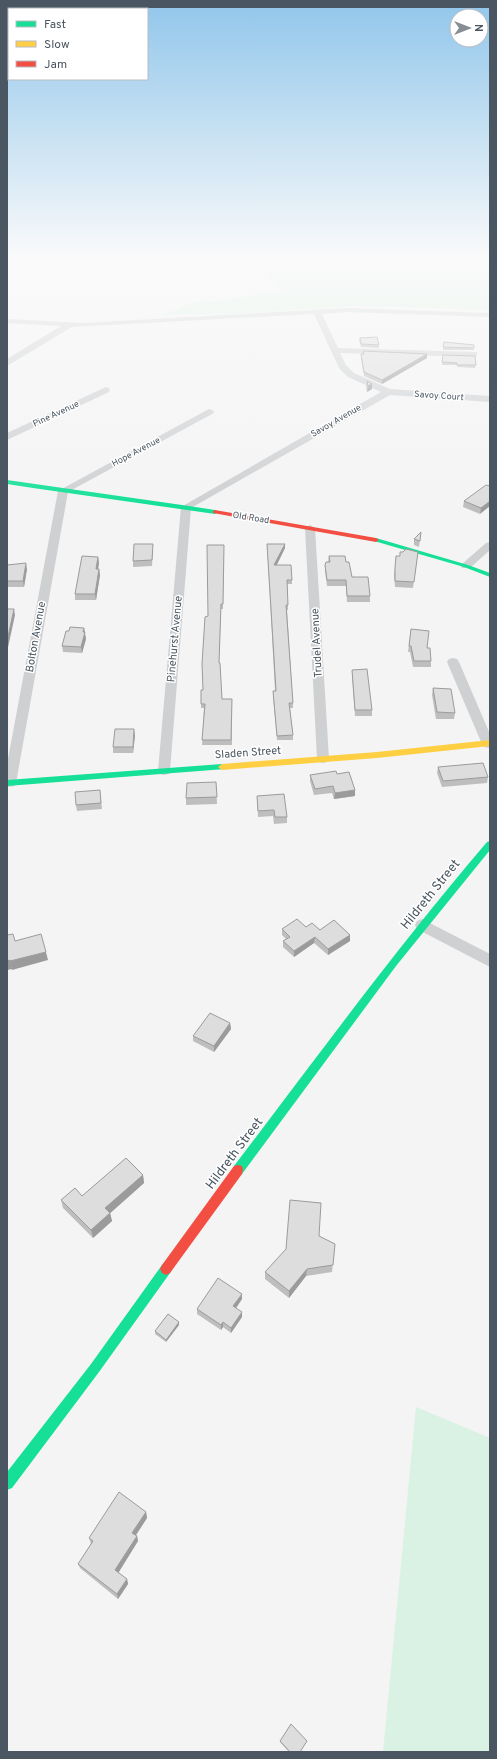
<svg xmlns="http://www.w3.org/2000/svg" width="497" height="1759" font-family="Overpass,sans-serif">
  <rect width="100%" height="100%" fill="#f4f4f4"/>
  <!-- green -->
  <g fill="#d9f2e3">
    <path d="M246,259H490V310L359,306L243,313L163,315L203,299L207,302L283,291Z"/>
    <path d="M416,1407L490,1438V1752H383Z"/>
  </g>
  <g fill="none" stroke-linecap="round" stroke-linejoin="round">
    <!-- street -->
    <g fill="#ced0d2" fill-rule="evenodd">
      <path d="M347,308L490,313V317L347,312L322,314L338,348L477,352V356L474,357L340,353L346,365L354,373L390,389L490,396V402L390,395L191,508L170,771L169,774L164,775L159,774L158,771L181,507L381,392L348,377L339,368L314,314L72,327L7,366V359L61,326L7,323V319L82,323Z"/>
      <path d="M106,387L109,388L110,390L109,392L7,440V433Z"/>
      <path d="M209,409L212,410L214,412L212,414L68,492L16,783L15,786L7,787V764L58,491Z"/>
      <path d="M310,525L315,528L329,759L327,762L323,763L319,762L317,759L305,528Z"/>
      <path d="M490,542V550L470,568H462L461,566L462,564L486,543Z"/>
      <path d="M453,658L457,659L459,662L490,734V748L484,747L482,744L447,662L449,659Z"/>
      <path d="M422,919L490,954V967L417,929L415,925L417,921Z"/>
    </g>
    <!-- fast -->
    <g fill="#16e098" fill-rule="evenodd">
      <path d="M7,480L189,506L215,510L218,512L215,514L33,488L7,484Z"/>
      <path d="M376,538L468,565L490,573V577L464,567L374,541L373,540Z"/>
      <path d="M222,764L225,765L226,767L225,769L7,786V780Z"/>
      <path d="M490,841V850L396,966L242,1174L238,1175L234,1174L233,1170L234,1166C317,1057 398,946 487,842Z"/>
      <path d="M166,1263L170,1265L172,1269L170,1273L99,1372L12,1488L7,1490V1472L91,1364L162,1265Z"/>
    </g>
    <!-- slow -->
    <path fill="#ffcf43" fill-rule="evenodd" d="M490,740V746L377,758L222,770L218,767L222,764L377,752Z"/>
    <!-- jam -->
    <g fill="#f24e42" fill-rule="evenodd">
      <path d="M215,510L376,538L379,540L376,542L213,513V511Z"/>
      <path d="M238,1165L242,1166L243,1170L242,1174L170,1273L166,1275L162,1273L160,1269L162,1265L234,1166Z"/>
    </g>
  </g>
  <!-- wall -->
  <g fill="#bebebf">
    <path d="M360,338L379,345V348L361,347L359,340Z"/>
    <path d="M444,342L474,348V350H443Z"/>
    <path d="M363,351L427,358L382,384L364,376L361,358V354H363Z"/>
    <path d="M443,355L476,365L475,368L457,367V365H442Z"/>
    <path d="M367,381L372,384V389L367,392L366,387Z"/>
    <path d="M490,486L480,514L463,507L464,501Z"/>
    <path d="M421,532L419,547L414,545V539Z"/>
    <path d="M267,544L285,548L277,565L292,580V584H287L288,605V610H287L293,703V708H290L293,735V740H277L273,696V691H275Z"/>
    <path d="M224,545L223,609H221L219,663L222,699H232V745H202L204,708H201V690H203L208,616Z"/>
    <path d="M153,550L152,566L133,567V561Z"/>
    <path d="M418,552L413,588L395,587L394,574L395,568L400,556Z"/>
    <path d="M329,556L346,562L352,577L370,596V602H347L346,586H327L325,571V565L328,562Z"/>
    <path d="M98,557L99,563L98,569H99L100,575L96,600H75V594Z"/>
    <path d="M7,565L27,569L24,587H8L7,592Z"/>
    <path d="M84,628L86,639L82,653L63,652L62,646L69,631Z"/>
    <path d="M411,629L427,648L431,661V667H413L410,652H408Z"/>
    <path d="M352,670L372,710V716H355L352,676Z"/>
    <path d="M433,688L455,713L454,719H436L432,695Z"/>
    <path d="M135,735L133,753H113V747Z"/>
    <path d="M438,767L488,777L487,783L442,787L437,773Z"/>
    <path d="M337,774L355,790V796L334,799L332,793L314,795L310,781V775Z"/>
    <path d="M216,782L217,804L186,805V798Z"/>
    <path d="M100,790L102,809L77,811L76,805Z"/>
    <path d="M257,796L287,817V823L274,824L273,816L258,817Z"/>
    <path d="M306,927L350,935V941L328,955L314,943L294,957L283,947V941L286,939L282,935V929Z"/>
    <path d="M230,1023L231,1029L214,1052L193,1041V1036Z"/>
    <path d="M143,1175L144,1183L110,1213L112,1221L93,1238L63,1208L61,1200L82,1196Z"/>
    <path d="M319,1236L335,1244L332,1272L306,1276L289,1298L265,1279V1272Z"/>
    <path d="M242,1299L236,1308L242,1317L231,1333L223,1327L221,1330L197,1314V1309Z"/>
    <path d="M179,1325L166,1342L155,1334V1331Z"/>
    <path d="M146,1512L147,1518L136,1535L137,1536L138,1541L118,1573L127,1579L128,1584L118,1599L80,1568L78,1564L91,1544L89,1538Z"/>
    <path d="M280,1741L300,1752H289L280,1742Z"/>
  </g>
  <!-- shaded-wall -->
  <g fill="#9b9b9b">
    <path d="M427,354V358L382,384V380Z"/>
    <path d="M372,384V389L367,392L368,386Z"/>
    <path d="M490,501V506L480,514L481,508Z"/>
    <path d="M285,544V548L274,570V565Z"/>
    <path d="M98,557L99,563L97,575L96,569Z"/>
    <path d="M26,563L27,569L24,587L23,581Z"/>
    <path d="M99,569L100,575L96,600L95,594Z"/>
    <path d="M14,609L15,615L7,652V641Z"/>
    <path d="M84,628L86,639L82,653L81,647L83,632Z"/>
    <path d="M134,729L135,735L133,753V747Z"/>
    <path d="M355,790V796L334,799L335,793Z"/>
    <path d="M350,935V941L328,955V949Z"/>
    <path d="M315,937L314,943L294,957V951Z"/>
    <path d="M46,952L48,960L12,970L10,961Z"/>
    <path d="M10,960L12,969L7,970V961Z"/>
    <path d="M230,1023L231,1029L214,1052V1046Z"/>
    <path d="M143,1175L144,1183L107,1216L105,1208Z"/>
    <path d="M110,1213L112,1221L93,1238L91,1230Z"/>
    <path d="M307,1269L306,1276L289,1298V1291Z"/>
    <path d="M242,1294V1299L234,1311L233,1306Z"/>
    <path d="M242,1312V1317L231,1333V1328Z"/>
    <path d="M179,1322V1325L166,1342V1340Z"/>
    <path d="M223,1322V1327L221,1330V1325Z"/>
    <path d="M146,1512L147,1518L134,1538L132,1533Z"/>
    <path d="M137,1536L138,1541L117,1575L115,1570Z"/>
    <path d="M127,1579L128,1584L118,1599L117,1594Z"/>
  </g>
  <!-- building -->
  <g fill="#ddddde" stroke="#9b9b9b">
    <path d="M377,337L379,345L361,344L360,338Z"/>
    <path d="M444,342L474,345V348L443,347Z"/>
    <path d="M363,351L427,354L382,380L364,372L361,354H364Z"/>
    <path d="M443,355L475,356L476,365H457V363L442,362Z"/>
    <path d="M367,381L372,384L368,386Z"/>
    <path d="M486,485L490,486V501L481,508L464,501Z"/>
    <path d="M421,532L420,541L414,539Z"/>
    <path d="M134,544H153L152,560L133,561Z"/>
    <path d="M267,544H285L274,565H291L292,580H287L288,605H286L293,703H289L293,735L277,736L273,691H276Z"/>
    <path d="M207,545H224L223,604H221L219,663H220L222,699H232L231,740H202L205,704H201V690H203L202,664L205,617L208,616Z"/>
    <path d="M406,549L418,552L414,582L395,581V568L396,556H400V552H403Z"/>
    <path d="M82,556L98,557L96,569H99L95,594H75Z"/>
    <path d="M329,556H345L346,562H349L352,577H368L370,596H347L346,580H327L325,565L326,562H330Z"/>
    <path d="M26,563L23,581H7V565Z"/>
    <path d="M7,609H14L7,641Z"/>
    <path d="M70,627L84,628L83,632H85L81,647L62,646L66,631H69Z"/>
    <path d="M411,629L429,631L427,648H430L431,661H414L411,646H409Z"/>
    <path d="M367,669L372,710H355L352,670Z"/>
    <path d="M433,688L451,689L455,713L437,712Z"/>
    <path d="M115,729H134L133,747H113Z"/>
    <path d="M483,763L488,777L443,781L438,767Z"/>
    <path d="M336,771L337,774L349,772L355,790L335,793L333,786L315,789L310,775Z"/>
    <path d="M216,782L217,797L186,798L187,783Z"/>
    <path d="M100,790L101,803L76,805L75,792Z"/>
    <path d="M284,794L287,817H275L274,810L258,811L257,796Z"/>
    <path d="M297,919L306,927L312,923L320,930L334,920L350,935L328,949L315,937L294,951L283,941L290,937L282,929Z"/>
    <path d="M13,934L15,941L41,934L46,952L10,961V960L7,961V935Z"/>
    <path d="M210,1013L230,1023L214,1046L193,1036Z"/>
    <path d="M126,1158L143,1175L105,1208L110,1213L91,1230L61,1200L75,1188L82,1196Z"/>
    <path d="M290,1200L321,1203L319,1236L335,1244L333,1265L307,1269L289,1291L265,1272L286,1249Z"/>
    <path d="M218,1278L242,1294L233,1306L242,1312L231,1328L223,1322L221,1325L197,1309Z"/>
    <path d="M168,1314L179,1322L166,1340L155,1331Z"/>
    <path d="M119,1492L146,1512L132,1533L137,1536L115,1570L127,1579L117,1594L78,1564L93,1541L89,1538Z"/>
    <path d="M291,1724L307,1741L300,1752H290L280,1741Z"/>
  </g>
  <!-- sky -->
  <linearGradient id="sky" x2="0" y2="1"><stop stop-color="#91c6eb"/><stop offset="0.51" stop-color="#fafafa"/><stop offset="1" stop-color="#fafafa" stop-opacity="0"/></linearGradient>
  <rect width="497" height="505" fill="url(#sky)"/>
  <g text-anchor="middle" dominant-baseline="central" stroke-width="3" stroke-linejoin="round" paint-order="stroke">
    <!-- far-street labels -->
    <g font-size="9" fill="#4a5661" stroke="#fff">
      <text transform="translate(439 396) rotate(4)">Savoy Court</text>
      <text transform="translate(56 414) rotate(-25)">Pine Avenue</text>
      <text transform="translate(336 421) rotate(-30)">Savoy Avenue</text>
      <text transform="translate(136 452) rotate(-28)">Hope Avenue</text>
      <text transform="translate(251 518) rotate(9)">Old Road</text>
    </g>
    <!-- street labels -->
    <g font-size="11" fill="#4a5661" stroke="#fff">
      <text transform="translate(36 637) rotate(-80)">Bolton Avenue</text>
      <text transform="translate(175 639) rotate(-85)">Pinehurst Avenue</text>
      <text transform="translate(317 643) rotate(-93)">Trudel Avenue</text>
      <text transform="translate(248 753) rotate(-4)">Sladen Street</text>
    </g>
    <!-- near-street labels -->
    <g font-size="13" fill="#4a5661" stroke="#fff">
      <text transform="translate(431 895) rotate(-51)">Hildreth Street</text>
      <text transform="translate(235 1154) rotate(-53)">Hildreth Street</text>
    </g>
  </g>
  <!-- border -->
  <rect width="497" height="1759" fill="none" stroke="#4a5661" stroke-width="16"/>
  <!-- legend -->
  <rect x="8" y="8" width="140" height="72" fill="#ffffff" stroke="#b7bbc0"/>
  <rect x="16" y="21" width="20" height="6" fill="#16e098" stroke="#b7bbc0"/>
  <text x="44" y="28" font-size="12" fill="#4a5661">Fast</text>
  <rect x="16" y="41" width="20" height="6" fill="#ffcf43" stroke="#b7bbc0"/>
  <text x="44" y="48" font-size="12" fill="#4a5661">Slow</text>
  <rect x="16" y="61" width="20" height="6" fill="#f24e42" stroke="#b7bbc0"/>
  <text x="44" y="68" font-size="12" fill="#4a5661">Jam</text>
  <!-- north arrow -->
  <g transform="translate(469 28) rotate(90)"><circle r="19" fill="#ffffff" stroke="#b7bbc0"/>
  <path d="M0-3L7 15L0 10L-7 15Z" fill="#868d94"/>
  <text y="-6" font-size="11" font-weight="bold" text-anchor="middle" fill="#4a5661">N</text>
  </g>
</svg>
